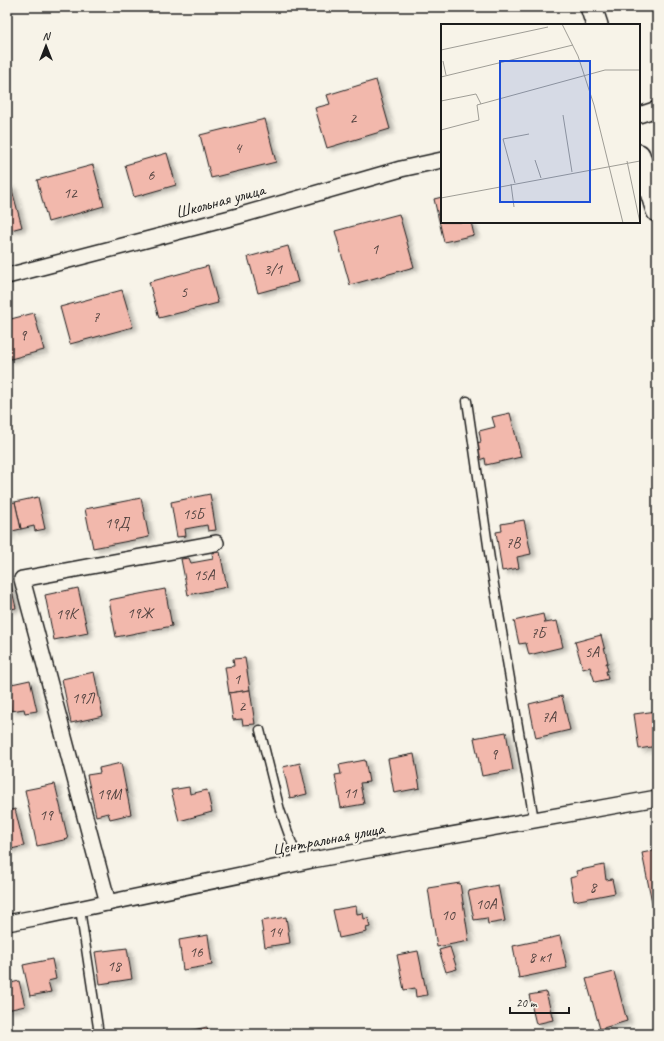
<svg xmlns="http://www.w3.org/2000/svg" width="664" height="1041" font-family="Caveat,sans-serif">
  <defs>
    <filter id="shadow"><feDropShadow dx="4.5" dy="2.5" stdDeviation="2" flood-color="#0004"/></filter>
  </defs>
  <rect width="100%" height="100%" fill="#f7f3e8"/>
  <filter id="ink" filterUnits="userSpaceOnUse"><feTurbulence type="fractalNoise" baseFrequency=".025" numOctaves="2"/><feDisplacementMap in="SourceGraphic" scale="8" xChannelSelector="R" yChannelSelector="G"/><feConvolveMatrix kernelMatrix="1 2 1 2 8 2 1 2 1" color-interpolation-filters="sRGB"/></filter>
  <g filter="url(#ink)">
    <!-- building -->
    <g fill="#f2b8ac" stroke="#1c1c1c" filter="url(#shadow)">
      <path d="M376,80L390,129L327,148L315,108L330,104L327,95Z"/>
      <path d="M265,119L276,162L211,178L200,135Z"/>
      <path d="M167,153L176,185L134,197L125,165Z"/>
      <path d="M93,165L104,206L48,222L37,180Z"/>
      <path d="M11,186L22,227L7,231V187Z"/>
      <path d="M442,197V222H471L474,235L444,242L434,199Z"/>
      <path d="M399,214L414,267L350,285L335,231Z"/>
      <path d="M288,246L298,282L258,293L248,257Z"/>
      <path d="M208,266L218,303L159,318L149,282Z"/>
      <path d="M122,290L133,327L70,344L60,307Z"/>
      <path d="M34,313L44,350L7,360V320Z"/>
      <path d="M510,413L521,457L486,465L485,458L479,460L475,443L481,442L479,431L495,427L492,417Z"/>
      <path d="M210,494L216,530L208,531L207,525L185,529L186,536L177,537L171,502Z"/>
      <path d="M38,497L45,529L35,531L34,526L21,529L15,502Z"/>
      <path d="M141,498L149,537L93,548L85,509Z"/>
      <path d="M15,502L21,529L8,532L9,537H7V503Z"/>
      <path d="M524,520L531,554L517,557L519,568L502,571L496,532L502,531L501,524Z"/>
      <path d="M220,552L227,587L188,595L181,559L189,558L191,563L213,559L212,553Z"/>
      <path d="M9,577L16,608L7,610V578Z"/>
      <path d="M78,588L88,633L54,640L45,595Z"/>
      <path d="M165,589L172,626L116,637L109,600Z"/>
      <path d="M543,614L545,623L557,621L563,647L529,655L526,643L519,644L514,621Z"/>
      <path d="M601,635L608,663H606L608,671H606L608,679L595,682L590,667L583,669L575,642Z"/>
      <path d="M245,658L250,690L229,693L225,667L234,666L233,659Z"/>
      <path d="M94,672L103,716L71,723L62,679Z"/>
      <path d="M30,680L37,711L25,713L24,709L11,711L7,685Z"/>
      <path d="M250,690L255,724L243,725L242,719L233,720L229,693Z"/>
      <path d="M562,696L570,730L536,738L529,704Z"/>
      <path d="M657,711V746L639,749L634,714Z"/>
      <path d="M506,732L513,770L482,776L474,738Z"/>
      <path d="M414,754L420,788L394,793L388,759Z"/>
      <path d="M365,760L369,782L360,783L364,804L341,808L335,775L341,774L339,765Z"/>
      <path d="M121,763L131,814L110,819L108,813L96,816L87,775L100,773L99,768Z"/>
      <path d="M300,763L307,794L290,798L283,767Z"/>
      <path d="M55,784L68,839L37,846L25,790Z"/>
      <path d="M189,787L190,794L207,790L212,812L179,821L171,790Z"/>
      <path d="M15,809L24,846L7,850V811Z"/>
      <path d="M657,850V921L656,922L642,853Z"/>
      <path d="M604,865L606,880L612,879L615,893L574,901L570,878L577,876L576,871Z"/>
      <path d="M460,883L469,941L437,947L428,888Z"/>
      <path d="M498,885L505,921L488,924L487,918L474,920L468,891Z"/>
      <path d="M356,906L357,914L363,913L364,919L368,918L370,927L366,928L367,932L339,938L333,910Z"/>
      <path d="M286,917L290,943L265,947L261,921Z"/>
      <path d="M208,935L212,965L183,970L179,940Z"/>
      <path d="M560,936L567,968L519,978L513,946Z"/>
      <path d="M450,947L457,969L446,972L439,950Z"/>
      <path d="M127,948L132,979L100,984L95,952Z"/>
      <path d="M418,951L427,995L416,997L415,988L404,990L397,955Z"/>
      <path d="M52,959L56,979L48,981L51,992L30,996L23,965Z"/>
      <path d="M614,972L627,1021L600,1029L586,979Z"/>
      <path d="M19,981L25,1006L7,1010V984Z"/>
      <path d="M546,992L553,1020L536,1024L529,995Z"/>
      <path d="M207,1027L208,1034H175Z"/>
    </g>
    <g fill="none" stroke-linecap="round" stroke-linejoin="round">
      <defs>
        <g id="service">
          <path d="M467,401L492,573L534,820"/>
          <path d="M260,730L280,810L299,863"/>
          <path d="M80,909L99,1034"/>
        </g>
        <g id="minor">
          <path d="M639,115L657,109"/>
          <path d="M7,276L238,216L401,169L442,160"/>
          <path d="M108,903L22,579L216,543"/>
          <path d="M7,923L45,916L312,860L657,798"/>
        </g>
        <g id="secondary">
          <path d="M591,7L597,25"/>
          <path d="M639,155L657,211"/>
        </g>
      </defs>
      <!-- service casing -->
      <use href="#service" stroke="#1c1c1c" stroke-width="11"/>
      <!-- minor casing -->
      <use href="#minor" stroke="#1c1c1c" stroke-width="18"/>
      <!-- secondary casing -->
      <use href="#secondary" stroke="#1c1c1c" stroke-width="24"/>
      <!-- service -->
      <use href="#service" stroke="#f7f3e8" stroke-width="8"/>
      <!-- minor -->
      <use href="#minor" stroke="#f7f3e8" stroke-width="15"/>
      <!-- secondary -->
      <use href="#secondary" stroke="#f7f3e8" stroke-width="21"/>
    </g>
  </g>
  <g text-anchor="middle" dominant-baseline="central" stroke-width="4" stroke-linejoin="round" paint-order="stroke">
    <!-- number labels -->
    <g font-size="15" fill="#524340">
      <text x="353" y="118">2</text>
      <text x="238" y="148">4</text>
      <text x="151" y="175">6</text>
      <text x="70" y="193">12</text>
      <text x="375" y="249">1</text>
      <text x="273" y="269">3/1</text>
      <text x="184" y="292">5</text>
      <text x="96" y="317">7</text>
      <text x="23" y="335">9</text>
      <text x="193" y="514">15Б</text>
      <text x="117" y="523">19Д</text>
      <text x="513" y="543">7В</text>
      <text x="204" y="575">15А</text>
      <text x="140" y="613">19Ж</text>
      <text x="66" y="614">19К</text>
      <text x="538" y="633">7Б</text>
      <text x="592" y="652">5А</text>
      <text x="237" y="679">1</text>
      <text x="83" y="698">19Л</text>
      <text x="242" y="706">2</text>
      <text x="549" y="717">7А</text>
      <text x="494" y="754">9</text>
      <text x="350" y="793">11</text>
      <text x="109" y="794">19М</text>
      <text x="46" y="815">19</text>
      <text x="593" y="887">8</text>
      <text x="486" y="904">10А</text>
      <text x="448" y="915">10</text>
      <text x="275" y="932">14</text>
      <text x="196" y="952">16</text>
      <text x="540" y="957">8 к1</text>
      <text x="114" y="966">18</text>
    </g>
    <!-- street labels -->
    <g font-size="17" fill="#1c1c1c" stroke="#f7f3e8">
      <text transform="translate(220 201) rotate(-15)">Школьная улица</text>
      <text transform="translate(328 839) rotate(-11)">Центральная улица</text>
    </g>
  </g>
  <!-- overview -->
  <g transform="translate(441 24)">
    <rect width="199" height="199" fill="#f7f3e8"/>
    <path fill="none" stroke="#9f9d96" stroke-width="1" d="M121,0L137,32L153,81L182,199M0,26L107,3M2,37L5,51M0,53L132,21M0,77L35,70L40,80M122,91L131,148M0,106L38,96L36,81L164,46H199M94,136L100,154M186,137L199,199M74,159L62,115L88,110M70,160L73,183M0,174L199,137"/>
    <path fill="#1d4ed8" fill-opacity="0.15" stroke="#1d4ed8" stroke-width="2" d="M59,37H149V178H59Z"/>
    <rect width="199" height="199" fill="none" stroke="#1c1c1c" stroke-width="2"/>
  </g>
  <!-- margin -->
  <rect width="664" height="1041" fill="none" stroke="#f7f3e8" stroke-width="24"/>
  <rect x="12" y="12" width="640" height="1017" fill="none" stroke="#1c1c1c" stroke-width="1.5" filter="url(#ink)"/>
  <!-- north arrow -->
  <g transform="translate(46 46)" stroke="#f7f3e8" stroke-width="3" paint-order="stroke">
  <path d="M0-3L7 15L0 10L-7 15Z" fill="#1c1c1c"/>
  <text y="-6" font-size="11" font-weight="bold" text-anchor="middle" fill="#1c1c1c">N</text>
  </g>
  <!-- scale -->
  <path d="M510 1007v6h59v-6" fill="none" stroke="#1c1c1c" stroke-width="2"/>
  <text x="516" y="1007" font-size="12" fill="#1c1c1c" stroke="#f7f3e8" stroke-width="3" paint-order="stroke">20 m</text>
</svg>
